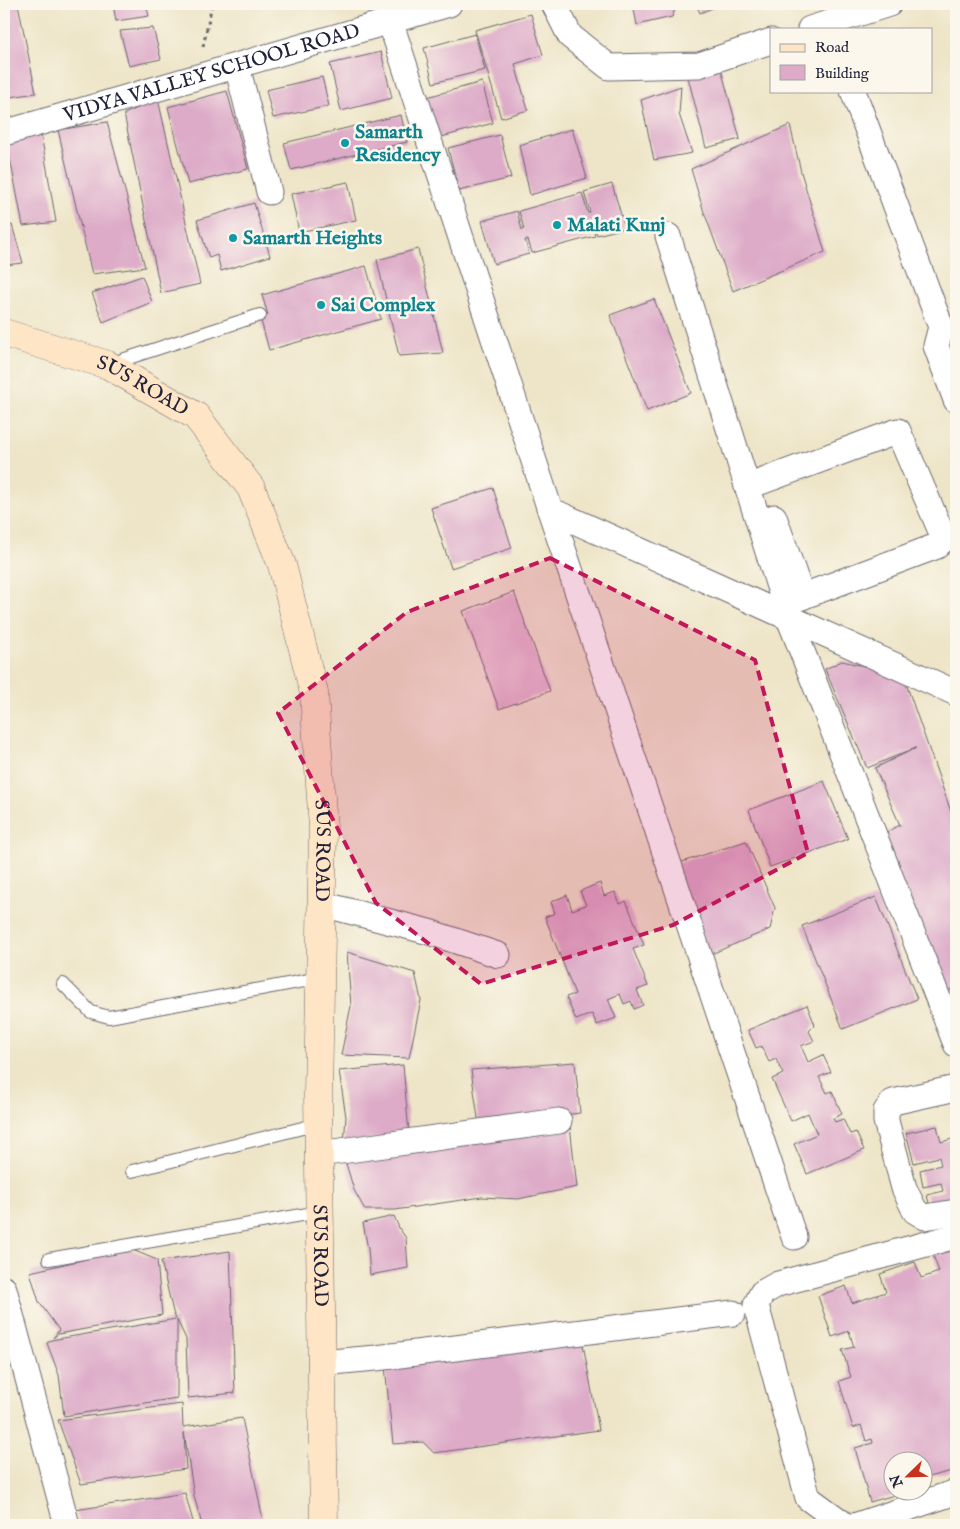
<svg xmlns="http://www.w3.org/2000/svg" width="960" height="1529" font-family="'IM FELL English',serif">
  <rect width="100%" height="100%" fill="#fbf7ec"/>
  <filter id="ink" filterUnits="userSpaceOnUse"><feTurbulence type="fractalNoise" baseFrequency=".02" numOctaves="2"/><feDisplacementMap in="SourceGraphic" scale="10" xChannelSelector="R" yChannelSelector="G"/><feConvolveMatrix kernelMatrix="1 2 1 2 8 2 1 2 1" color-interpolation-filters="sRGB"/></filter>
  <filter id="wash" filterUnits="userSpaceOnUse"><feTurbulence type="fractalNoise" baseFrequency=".0096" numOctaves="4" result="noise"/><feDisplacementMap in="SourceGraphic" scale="20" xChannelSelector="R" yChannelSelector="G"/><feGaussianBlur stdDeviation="1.12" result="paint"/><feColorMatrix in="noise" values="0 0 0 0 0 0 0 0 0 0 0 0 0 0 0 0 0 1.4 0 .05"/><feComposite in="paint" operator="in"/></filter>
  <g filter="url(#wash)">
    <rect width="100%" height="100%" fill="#eee5c8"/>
    <g id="blocks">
      <!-- building -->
      <g fill="#ddaac8">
        <path d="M4,4H18L36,93L4,98Z"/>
        <path d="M113,4H146L149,16L116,21Z"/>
        <path d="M633,4H677L672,17L637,25Z"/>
        <path d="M696,4H722L700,13Z"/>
        <path d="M531,14L543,55L515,64L528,110L501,118L475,30Z"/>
        <path d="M153,28L161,59L129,66L120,31Z"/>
        <path d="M475,34L485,70L433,83L424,48Z"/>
        <path d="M381,52L392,98L341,111L330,64Z"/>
        <path d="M720,65L740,139L706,148L688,77Z"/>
        <path d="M322,77L329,106L273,118L266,90Z"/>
        <path d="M482,82L493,123L438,138L427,97Z"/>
        <path d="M681,86L679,114L692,153L654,160L641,100Z"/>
        <path d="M227,91L248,169L188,184L168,107Z"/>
        <path d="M158,99L200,284L161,293L124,114Z"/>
        <path d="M401,115L407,142L291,170L284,143Z"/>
        <path d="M107,122L145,267L92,274L58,130Z"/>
        <path d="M790,125L801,172L825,252L733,291L703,209L691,169Z"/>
        <path d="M572,129L587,178L530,195L519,145Z"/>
        <path d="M41,134L56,222L23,226L7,142Z"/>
        <path d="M500,135L511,178L459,191L448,148Z"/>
        <path d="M348,182L356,220L299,232L291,194Z"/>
        <path d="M612,184L625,228L597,235L593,222H591L595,236L532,253L528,240H525L529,254L494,264L482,221L517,211L522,230L524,229L519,211L582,193L588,213L590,212L584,192Z"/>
        <path d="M254,203L270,256L221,271L217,255L209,258L197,220Z"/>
        <path d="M4,225H12L23,263L4,265Z"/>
        <path d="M418,249L443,353L399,356L377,260Z"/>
        <path d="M366,266L381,319L269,350L260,317L268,315L262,295Z"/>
        <path d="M142,276L152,302L103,322L92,293Z"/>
        <path d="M654,299L691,393L647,411L610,315Z"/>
        <path d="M493,488L512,548L451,568L431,508Z"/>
        <path d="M514,592L550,691L499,709L463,611Z"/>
        <path d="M842,661L903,675L956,826V1000L951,989L943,995L883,834L900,825L875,768L916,748L867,768L825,669Z"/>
        <path d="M824,781L848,839L770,867L749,810Z"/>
        <path d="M746,841L775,908L770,929L709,955L676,864Z"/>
        <path d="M600,883L604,896L615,892L620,904L626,901L644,945L633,949L648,986L637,990L643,1005L634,1009L631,1001L624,1004L620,994L608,999L616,1018L597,1025L592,1014L576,1020L566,997L575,994L545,917L555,913L551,902L567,895L572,910L586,905L580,891Z"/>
        <path d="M876,897L917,999L843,1029L802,926Z"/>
        <path d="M347,952L415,973L421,1000L409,1058L341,1055L351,1006Z"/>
        <path d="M807,1005L815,1025L809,1031L814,1041L801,1046L808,1062L823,1055L831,1072L819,1077L827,1093L832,1091L842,1114L833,1118L835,1122L843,1119L850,1134L856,1132L864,1150L807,1174L794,1144L817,1134L808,1113L791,1121L772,1079L783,1074L776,1059L769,1062L761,1046L756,1048L748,1030Z"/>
        <path d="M575,1062L580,1113L479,1125L471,1070Z"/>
        <path d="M403,1065L409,1134L344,1143L346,1117L339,1071Z"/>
        <path d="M570,1126L577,1187L518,1199L482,1197L395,1210H365L354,1190L344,1157Z"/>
        <path d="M937,1126L941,1142L956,1138V1209L932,1215L927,1195L943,1191L941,1183L923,1187L920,1170L941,1165L939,1157L914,1163L906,1133Z"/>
        <path d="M394,1216L399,1228L406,1238L408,1268L370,1275L368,1249L363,1223Z"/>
        <path d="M956,1244V1470L924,1478L922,1462H892V1492H905L870,1502L855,1448L873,1443L872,1439L866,1441L861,1425L853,1428L839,1381L851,1377L842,1350L854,1347L849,1331L832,1337L818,1296L846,1286L852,1303L886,1292L880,1274L915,1262L921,1278L939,1272L932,1252Z"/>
        <path d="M130,1249L157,1260L162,1315L58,1334L53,1338L59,1330L39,1302L30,1272Z"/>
        <path d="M230,1251L235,1393L188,1398L186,1339L177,1320V1398L64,1416L59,1375L47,1343L51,1340L176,1319L173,1312L161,1261Z"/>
        <path d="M583,1344L599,1430L434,1453L423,1442L393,1444L385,1366Z"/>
        <path d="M182,1404L183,1427L242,1418L264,1525H202L194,1496L184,1432L186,1469L81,1484L58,1420Z"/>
        <path d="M185,1493L194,1525H81L75,1510Z"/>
      </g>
    </g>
  </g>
  <g filter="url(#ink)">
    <use href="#blocks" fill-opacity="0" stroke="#69666c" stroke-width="1"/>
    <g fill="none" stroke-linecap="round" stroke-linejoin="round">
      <defs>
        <g id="lane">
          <path d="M110,364L260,315"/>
          <path d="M63,984L91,1012L109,1017L320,978"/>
          <path d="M132,1171L318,1124"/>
          <path d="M49,1259L319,1212"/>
        </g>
        <g id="street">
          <path d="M554,4L570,36L609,67L699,65L771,41"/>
          <path d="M390,21L550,510L794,1237"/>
          <path d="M810,29L889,4"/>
          <path d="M237,66L269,192"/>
          <path d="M853,91L941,327L936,346L956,400"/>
          <path id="s1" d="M4,133L449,4"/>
          <path d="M668,236L789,618L956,1044"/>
          <path d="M747,487L898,431L943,536L942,541L937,546L785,603"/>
          <path d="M550,510L956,693"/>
          <path d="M774,517L802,597"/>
          <path d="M322,904L429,932L498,955"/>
          <path d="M956,1088L893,1102L886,1111V1121L904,1188L915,1211L925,1217L956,1212"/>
          <path d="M319,1154L559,1121"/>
          <path d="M4,1289L67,1525"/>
          <path d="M321,1363L376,1358L733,1313"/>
          <path d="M845,1525L808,1498L756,1305L762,1293L778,1284L956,1236"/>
          <path d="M857,1525L956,1492"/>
        </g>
        <g id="secondary">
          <path id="s2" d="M4,333L108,365L196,416L251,488L282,565L314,693L323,828L318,1095L324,1525"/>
        </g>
      </defs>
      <!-- lane casing -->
      <use href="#lane" stroke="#69666c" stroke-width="14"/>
      <!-- street casing -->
      <use href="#street" stroke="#69666c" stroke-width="27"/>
      <!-- secondary casing -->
      <use href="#secondary" stroke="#69666c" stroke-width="29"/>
      <!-- path -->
      <path stroke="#69666c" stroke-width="3" stroke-dasharray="4 4" stroke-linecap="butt" d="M203,47L212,4"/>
      <!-- lane -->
      <use href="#lane" stroke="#fff" stroke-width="12"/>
      <!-- street -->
      <use href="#street" stroke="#fff" stroke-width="25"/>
      <!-- secondary -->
      <use href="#secondary" stroke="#fee5c5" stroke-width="28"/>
    </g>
  </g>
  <!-- marked area -->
  <path fill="#c2185b" fill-opacity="0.2" stroke="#c2185b" stroke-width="4" stroke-dasharray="10 6" stroke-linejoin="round" d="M550,558L755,660L808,853L673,925L481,984L376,903L278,713L407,612Z"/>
  <!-- markers -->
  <g fill="#0f9aa8" stroke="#fbf7ec" stroke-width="2">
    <circle cx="345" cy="143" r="5"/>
    <circle cx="557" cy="225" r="5"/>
    <circle cx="233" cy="238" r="5"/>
    <circle cx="321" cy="305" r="5"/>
  </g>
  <g text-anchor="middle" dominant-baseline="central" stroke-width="5" stroke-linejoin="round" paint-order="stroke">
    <!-- street labels -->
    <g font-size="20" fill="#22223b" stroke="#fbf7ec">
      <text stroke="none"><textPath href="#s1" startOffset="216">VIDYA VALLEY SCHOOL ROAD</textPath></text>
      <text stroke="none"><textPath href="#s2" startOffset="149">SUS ROAD</textPath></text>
      <text stroke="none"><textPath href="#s2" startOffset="674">SUS ROAD</textPath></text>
      <text stroke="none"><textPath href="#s2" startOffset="1079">SUS ROAD</textPath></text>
    </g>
    <!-- culture labels -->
    <g font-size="20" font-weight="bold" fill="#0d838f" stroke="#fbf7ec" text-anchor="start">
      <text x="355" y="132">Samarth<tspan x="355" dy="23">Residency</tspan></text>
      <text x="567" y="225">Malati Kunj</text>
      <text x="243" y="238">Samarth Heights</text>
      <text x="331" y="305">Sai Complex</text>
    </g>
  </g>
  <!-- margin -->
  <rect width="960" height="1529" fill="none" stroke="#fbf7ec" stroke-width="20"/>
  <!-- legend -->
  <rect x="770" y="28" width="162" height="65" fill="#fbf7ec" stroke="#a4a2a5"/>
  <rect x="780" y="44" width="25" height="8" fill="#fee5c5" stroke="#a4a2a5"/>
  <text x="815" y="52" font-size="15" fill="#22223b">Road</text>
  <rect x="780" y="65" width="25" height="15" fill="#ddaac8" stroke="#a4a2a5"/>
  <text x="815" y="78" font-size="15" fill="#22223b">Building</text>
  <!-- north arrow -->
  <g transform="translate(908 1476) rotate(247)"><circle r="24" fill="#fbf7ec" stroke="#a4a2a5"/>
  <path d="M0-4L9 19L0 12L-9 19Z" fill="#c8321e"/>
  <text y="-8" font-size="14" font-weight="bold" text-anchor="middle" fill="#22223b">N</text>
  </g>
</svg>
